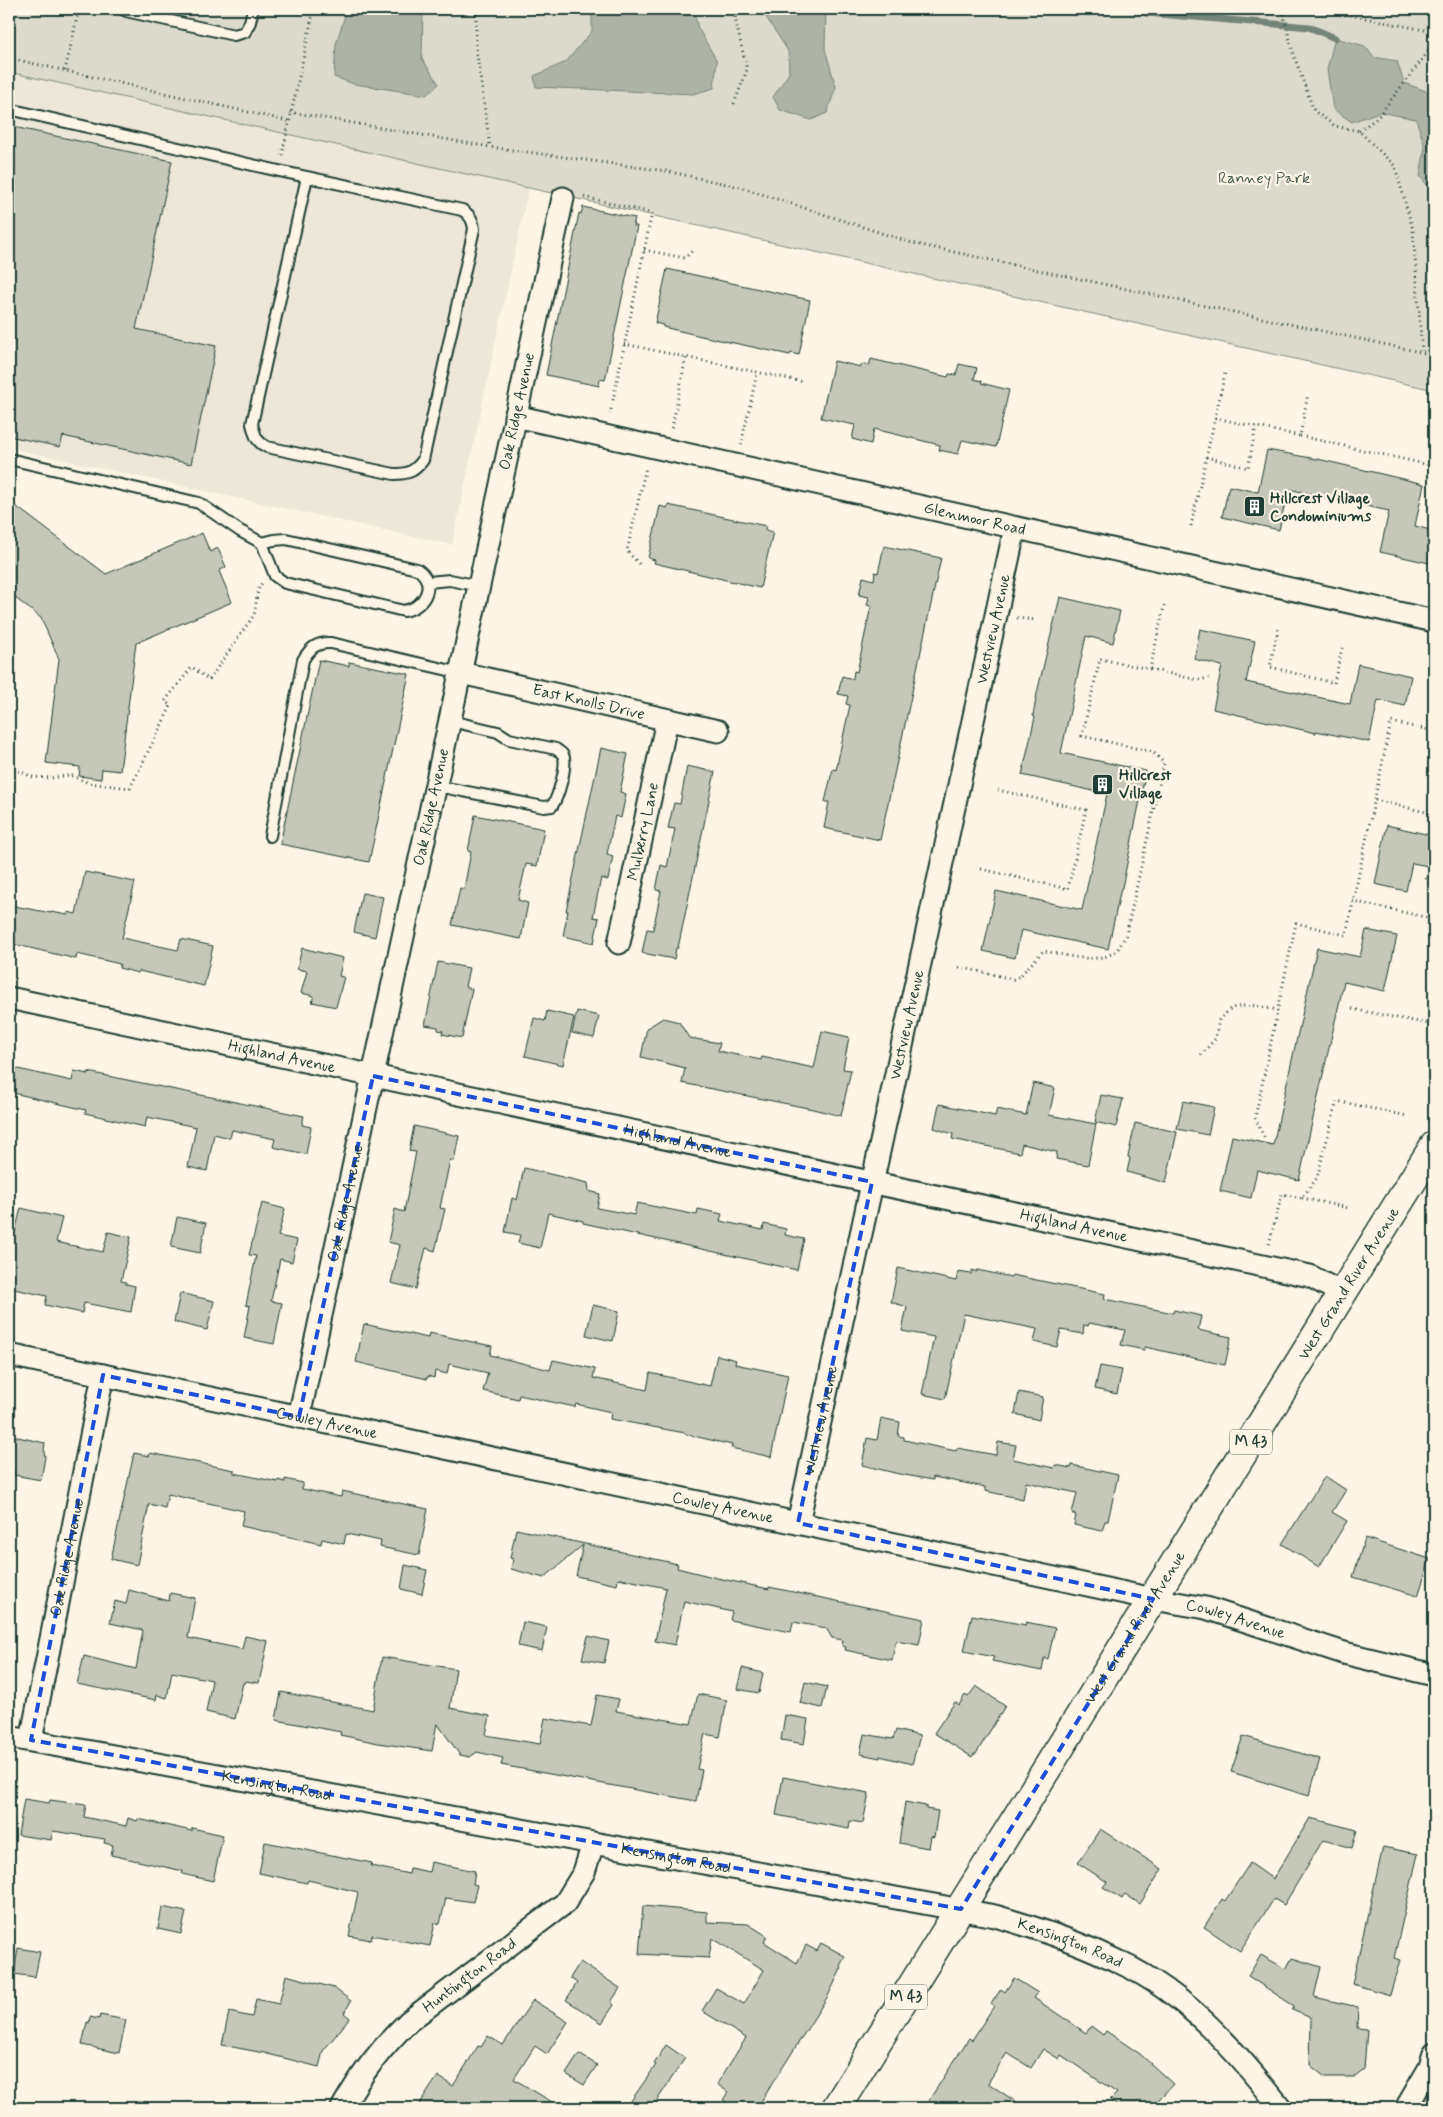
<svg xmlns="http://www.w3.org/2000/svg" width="1443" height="2117" font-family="Mynerve,sans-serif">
  <rect width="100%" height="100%" fill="#fcf5e5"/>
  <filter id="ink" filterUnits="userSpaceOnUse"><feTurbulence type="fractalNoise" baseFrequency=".02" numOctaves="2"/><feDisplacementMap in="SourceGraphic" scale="10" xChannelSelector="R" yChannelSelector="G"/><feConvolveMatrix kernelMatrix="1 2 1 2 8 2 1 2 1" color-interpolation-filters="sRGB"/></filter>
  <g filter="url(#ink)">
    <!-- built -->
    <path fill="#ece7d8" d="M9,72L529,187L452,545L9,448Z"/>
    <!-- green -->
    <path fill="#dcdacc" stroke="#7e8c80" d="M9,9H1399L1434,16V390L9,72Z"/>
    <!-- water -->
    <g fill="#aeb3a7" stroke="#758479">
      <path d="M347,9H423L422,59L439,84L426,95L354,84L334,77L336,44Z"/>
      <path d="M592,9H693L698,28L717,61L714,88L693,94L536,87L534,76L566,62L592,31Z"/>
      <path d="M766,9H826L825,49L836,87L827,113L811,120L780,110L773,97L789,73L788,51L764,14Z"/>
      <path d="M1335,38L1365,46L1373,57L1397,61L1404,83L1434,94V194L1420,176L1425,147L1416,119L1379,112L1352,122L1333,109L1327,69Z"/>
    </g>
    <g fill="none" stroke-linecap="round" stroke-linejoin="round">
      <!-- stream -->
      <path stroke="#758479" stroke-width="7" d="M1132,9L1147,13L1309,27L1335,38"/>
    </g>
    <!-- building -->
    <g fill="#c5c7b9" stroke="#1f3d34">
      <path d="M9,126L172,161L136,329L216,346L191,464L63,436L60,447L9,436Z"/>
      <path d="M583,207L635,218L633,226H637L605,380L600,379L599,386L546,375L579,213L581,214Z"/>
      <path d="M667,269L810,300L799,355L791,353L790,355L701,336L663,327V325L655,323Z"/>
      <path d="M871,359L948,377L949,374L956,375L959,364L977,368L974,379L982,381L981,383L1009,390L996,447L962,440L958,454L939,450L940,445L874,429L871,444L852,439L855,425L821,418L834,361L861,367L862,364L869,366Z"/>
      <path d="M1267,450L1322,460L1424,484L1415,526L1434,531V564L1380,552L1389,511L1288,489L1279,530L1222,517L1229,486L1258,492Z"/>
      <path d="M9,501L106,574L202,533L210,552L218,548L226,567L219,571L232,602L136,643L120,771L102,769L101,779L79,776L80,767L46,763L59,659L41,618L9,593Z"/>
      <path d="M668,505L766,526L765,530L773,532L760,588L654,563L655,560L648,558L660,506L667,508Z"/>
      <path d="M884,546L941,558L880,840L824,828L829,802H825L831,776L833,769L836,770L850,705L846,704L848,696L838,694L842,676L853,679L854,671L857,672L871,606L867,605L869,597L859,595L863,577L874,580L875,572L878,573Z"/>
      <path d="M1060,597L1120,611L1113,643L1086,636L1061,753L1146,771L1122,888H1121L1108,949L1021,930L1015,958L983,951L996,891L1082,910L1107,794L1022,775L1035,717L1033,716L1037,693Z"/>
      <path d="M1200,629L1255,641L1246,682L1350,704L1358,664L1411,676L1405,706L1378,700L1369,742L1316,731V733L1213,709L1222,666L1194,659Z"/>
      <path d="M319,660L349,666V662L409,674L369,862L280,844Z"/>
      <path d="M601,748L628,754L620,792L626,794L621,818L615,816L607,854L613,856L608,880L601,878L593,917L599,918L594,943L563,936L568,911H566Z"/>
      <path d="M687,766L715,772L678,948H676L674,959L642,953L647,929L653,930L661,891L656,890L661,865L667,867L675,829L668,828L674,803L680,804Z"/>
      <path d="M475,815L544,829L537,866L526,864L518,900L528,903L521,939L452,925L460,888L464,889L471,852L468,851Z"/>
      <path d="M1387,825L1434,836V867L1412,863L1406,891L1375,884Z"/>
      <path d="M85,872L135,882L122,938L178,950L181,939L213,946L204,986L139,971L138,973L119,968L120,964L77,954L76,959L9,943V905L51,913V912L68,915V912L76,914Z"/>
      <path d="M362,893L383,897L375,937L354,932Z"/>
      <path d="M1366,930L1397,936L1385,991L1344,982L1299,1180L1257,1170L1251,1198L1220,1191L1232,1136L1273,1145L1317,948L1360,957Z"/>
      <path d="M302,948L343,958L339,976L344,977L336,1007L312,1002L314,996L301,993L307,971L297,969Z"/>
      <path d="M438,962L469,968L465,987L472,989L462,1038L442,1034L443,1031L438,1030V1027L425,1025Z"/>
      <path d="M547,1011L574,1017L563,1065L525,1056L534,1018L545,1021Z"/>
      <path d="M577,1011L599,1016L594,1038L572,1033Z"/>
      <path d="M663,1018L679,1022L689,1038L720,1043L718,1051L761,1060L762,1057L814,1068L822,1031L849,1037L843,1069L851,1070L841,1116L813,1109L682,1083L685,1068L641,1057L647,1028Z"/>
      <path d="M9,1067L72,1081L74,1071L88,1074V1072L304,1116L302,1125L311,1127L306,1154L273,1147L275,1139L232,1130L230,1138L214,1134L207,1171L188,1167L196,1127L147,1117L145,1127L85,1113L86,1110L9,1092Z"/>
      <path d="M1033,1083L1055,1088L1049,1115L1096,1124L1088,1165L1056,1159L1057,1152L1022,1144L1020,1153L952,1139L953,1134L934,1128L939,1104L995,1116L997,1109L1026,1115Z"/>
      <path d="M1101,1095L1123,1099L1116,1127L1095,1122Z"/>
      <path d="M1183,1101L1214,1107L1208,1135L1177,1129Z"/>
      <path d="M1135,1123L1177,1132L1166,1183L1127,1172L1130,1158L1128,1157Z"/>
      <path d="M414,1126L459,1136L454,1161L450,1160L440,1208L445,1209L435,1251L426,1248L416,1289L391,1283L400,1245L388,1242L395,1209L404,1212L416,1152L409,1151Z"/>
      <path d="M524,1168L588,1183L589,1191L600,1194L597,1208L634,1215L637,1203L697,1215L698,1209L722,1214L720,1221L763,1230L764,1224L786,1229L785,1235L804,1239L797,1270L583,1223V1221L548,1213L540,1248L518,1243L520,1235L505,1232L512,1198L517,1200Z"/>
      <path d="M262,1203L285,1209L278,1236L297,1240L292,1262L280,1259L271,1301L282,1303L274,1344L244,1338L250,1306L246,1305L256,1256L249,1255Z"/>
      <path d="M21,1208L62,1218L56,1242L103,1252L108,1232L131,1237L121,1281L126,1282V1284L135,1286L131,1312L84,1303L82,1313L45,1305L47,1296L9,1288V1247L11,1248Z"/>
      <path d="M177,1217L206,1223L200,1253L171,1247Z"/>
      <path d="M898,1268L956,1281L958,1272L971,1274L972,1270L977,1272V1270L1011,1277L1012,1275L1105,1294L1104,1299L1173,1313L1174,1310L1201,1316L1198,1330L1231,1337L1225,1365L1145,1347L1144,1350L1121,1345L1125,1330L1089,1323L1088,1326L1084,1325L1083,1334L1061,1330L1057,1347L1034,1342L1037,1329L964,1314L945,1399L922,1394L934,1337L902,1331L907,1307L891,1302Z"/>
      <path d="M180,1293L214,1301L207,1330L174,1322Z"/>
      <path d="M593,1305L619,1311L613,1341L586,1335Z"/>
      <path d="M364,1324L428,1338L429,1333L492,1346L490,1355L550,1370L553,1360L595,1369L593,1378L647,1390L650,1373L710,1386L717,1355L736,1360L735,1364L788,1375L771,1457L731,1448L732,1445L685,1434V1433L610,1419L611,1412L576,1404L575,1407L519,1395L518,1399L483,1391L488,1373L449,1364L447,1374L435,1371L434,1378L428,1376L427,1379L356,1362Z"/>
      <path d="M1100,1366L1122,1370L1117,1394L1095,1389Z"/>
      <path d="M1019,1392L1043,1397L1039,1420L1015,1414Z"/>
      <path d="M881,1418L900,1422L898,1436L904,1437V1440L956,1451L957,1448L996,1455L998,1442L1016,1445L1013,1459L1054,1468L1055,1465L1071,1468L1072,1465L1118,1475L1108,1521H1105L1102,1531L1074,1525L1076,1515L1072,1514L1077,1493L1026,1482L1023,1499L985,1491V1487L933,1477V1480L899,1474L862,1465L867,1438L877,1440Z"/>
      <path d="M9,1435L45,1443L44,1451L45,1457L41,1480L14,1475L15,1471L9,1470Z"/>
      <path d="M134,1453L149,1456L150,1453L234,1470V1473L278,1482V1480L285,1482V1479L303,1483L302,1489L341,1497L342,1491L428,1509L419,1555L380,1547L381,1541L346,1534L344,1544L322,1539L321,1544L241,1526L244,1511L168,1494L165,1508L149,1504L137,1565L111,1559Z"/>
      <path d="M1325,1476L1346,1490L1332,1512L1347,1521L1319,1567L1282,1544Z"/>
      <path d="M516,1529L678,1564L677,1568L717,1578L769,1589V1587L924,1619L919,1645L896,1641L892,1660L845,1650L846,1647L842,1646L843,1640L832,1638L826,1628L793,1622L791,1632L730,1620L732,1612L684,1601L675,1645L655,1641L666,1588L618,1578L617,1585L576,1576L583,1545L544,1578L511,1569L513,1559L510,1558Z"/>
      <path d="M1365,1538L1430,1559L1418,1596L1353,1577Z"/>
      <path d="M405,1565L427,1570L422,1594L401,1589Z"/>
      <path d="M129,1590L169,1601L170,1593L195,1598L188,1638L242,1649L245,1636L268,1641L259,1683L245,1681V1683H243L235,1719L206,1712L212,1680L172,1672L167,1698L157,1695L156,1700L77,1684L84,1656L136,1669L143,1630L110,1623L115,1601L126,1604Z"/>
      <path d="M972,1615L1026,1625V1622L1055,1628L1048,1659L1044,1658L1042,1671L992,1661L994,1657L964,1651Z"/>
      <path d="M523,1622L547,1627L542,1651L518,1646Z"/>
      <path d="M588,1636L609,1641L604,1663L582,1659Z"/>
      <path d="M382,1657L456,1669L450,1708L490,1716L486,1735L540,1744L545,1718L591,1726L597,1695L619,1699L616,1711L691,1724L698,1694L727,1700L720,1737L705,1734L697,1769L702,1770L696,1801L501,1765L503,1758L477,1752L470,1757L460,1755L437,1723L432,1751L378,1743L340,1735L341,1732L276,1720L281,1692L373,1710Z"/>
      <path d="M742,1668L763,1673L759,1693L737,1689Z"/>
      <path d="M805,1682L827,1687L822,1708L800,1703Z"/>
      <path d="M976,1686L1005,1706L976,1754H974L972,1757L934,1733L955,1702L959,1705L965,1695L968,1697Z"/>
      <path d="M785,1715L808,1719L804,1744L781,1740Z"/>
      <path d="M896,1730L920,1736L912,1764L880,1756V1758L860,1754L864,1734L893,1739Z"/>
      <path d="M1243,1736L1320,1759L1309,1796L1231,1772Z"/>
      <path d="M783,1777L869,1793L863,1823L850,1821L849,1829L776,1815Z"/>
      <path d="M24,1799L49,1803L50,1800L86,1805L84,1817L126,1826L128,1818L137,1821L138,1819L192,1831V1828L223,1835L213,1881L182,1874L183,1871L111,1855L113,1845L104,1843L105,1839L53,1831L51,1840L18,1835Z"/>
      <path d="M905,1802L926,1806V1809L938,1811L934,1837L931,1836L929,1848L899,1843Z"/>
      <path d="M1310,1818L1357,1830L1352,1848L1323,1840L1284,1905L1274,1899L1240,1951L1204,1927L1222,1899L1225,1901L1250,1863L1273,1879Z"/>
      <path d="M1100,1829L1162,1869L1140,1904L1125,1894L1122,1899L1103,1887L1107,1882L1078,1863Z"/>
      <path d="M265,1842L372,1863L371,1866L409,1874L410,1868L429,1872L431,1862L475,1871L473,1884L477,1885L473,1902L446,1898L440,1924L435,1923L430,1946L372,1935L371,1940L349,1936L358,1892L308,1880L307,1883L259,1873Z"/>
      <path d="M1383,1847L1418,1854L1394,1958L1400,1960L1390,1995L1352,1984Z"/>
      <path d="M643,1906L707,1912V1922L748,1924L767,1936L764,1942L797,1963L806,1945L817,1951L821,1943L845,1956L840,1966L842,1967L828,1996L757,2108H735L723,2100L728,2092L717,2084L746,2038L702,2011L716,1988L744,2004L764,1970L712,1938L709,1958L639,1954Z"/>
      <path d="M162,1907L186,1912L181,1934L158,1929Z"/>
      <path d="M18,1948L40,1952L35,1977L14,1974Z"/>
      <path d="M1261,1955L1286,1969L1292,1958L1321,1967L1314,1997L1358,2007L1357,2028L1367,2029L1364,2070L1355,2077H1325L1310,2065L1311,2018L1292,2010L1294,2006L1248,1976Z"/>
      <path d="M580,1962L620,1988L611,2002L614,2005L602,2023L566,2000L577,1983L570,1978Z"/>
      <path d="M286,1975L334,1988L351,2001L344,2013L350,2018L323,2051L319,2067L264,2053L222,2045L229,2012L252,2017L256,1999L279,2004Z"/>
      <path d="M1014,1978L1038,1993L1034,1998L1086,2033L1091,2026L1103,2035L1106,2031L1140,2054L1173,2084L1151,2108H1120L1110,2100L1117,2093L1061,2055L1059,2059L1043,2049L1031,2068L1007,2053L988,2083L1025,2108H924L969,2038L972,2040L994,2006L991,2004L1001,1989L1005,1992Z"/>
      <path d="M533,2000L568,2022L547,2054L535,2046L514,2079L562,2108H417L438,2076L453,2086L478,2046L481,2047L488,2036L503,2045Z"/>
      <path d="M100,2015L126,2020L119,2053L82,2045L87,2022L89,2023L90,2017L99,2019Z"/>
      <path d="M666,2045L685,2058L652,2108H626L656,2065L654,2064Z"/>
      <path d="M579,2054L597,2065L584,2085L566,2074Z"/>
    </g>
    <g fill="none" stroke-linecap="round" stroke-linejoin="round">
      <defs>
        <g id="lane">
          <path d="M123,9L126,11L234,35L245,32L250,22L253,9"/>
          <path d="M9,109L279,171L462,210C470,215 473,220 474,229L423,460C414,472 408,474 394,474L267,447C256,442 255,435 252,424L307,177"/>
          <path d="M9,459L199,503L240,531L262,543L275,576L285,583L404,611C426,607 437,582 417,569L286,539L274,540L262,543"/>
          <path d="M428,582L450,580L479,586"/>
          <path d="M437,786L544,807L552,806C558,798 568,764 563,755C562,753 558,751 556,749L509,739L498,732L451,721"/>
          <path d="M270,836L303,660C310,648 317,642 331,643L461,673"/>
        </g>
        <g id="street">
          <path id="s1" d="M515,416L1434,621"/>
          <path id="s2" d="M461,673L718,731"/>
          <path id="s3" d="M619,943L667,720"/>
          <path id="s4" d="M9,998L1310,1276L1343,1294"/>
          <path id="s5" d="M9,1355L1153,1599L1206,1608L1344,1653L1434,1675"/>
          <path id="s6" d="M299,1417L563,198"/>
          <path id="s7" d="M798,1523L1015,528"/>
          <path id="s8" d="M9,1737L995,1916C1037,1928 1081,1943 1121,1963C1187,1994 1237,2052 1281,2108"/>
          <path id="s9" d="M31,1740L103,1375"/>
          <path id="s10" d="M342,2108C362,2073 380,2049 409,2021L565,1903L584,1872L593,1844"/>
          <path d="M1406,2108L1430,2067L1434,2053"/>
        </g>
        <g id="primary">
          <path id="s11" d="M836,2108L1434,1146"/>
        </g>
      </defs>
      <!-- lane casing -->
      <use href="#lane" stroke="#1f3d34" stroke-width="14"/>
      <!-- street casing -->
      <use href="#street" stroke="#1f3d34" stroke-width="25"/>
      <!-- primary casing -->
      <use href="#primary" stroke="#1f3d34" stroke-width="31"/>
      <!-- path -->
      <g stroke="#1f3d34" stroke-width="3" stroke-dasharray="1 4" stroke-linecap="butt">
        <path d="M476,9V47L490,147"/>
        <path d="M1282,9L1294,56L1314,111L1335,126L1359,131L1395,166L1413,230L1422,351"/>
        <path d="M1321,9L1434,32"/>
        <path d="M9,58L288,121"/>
        <path d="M65,71L79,9"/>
        <path d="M734,104L747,70L735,18L737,9"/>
        <path d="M290,112L490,147L666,171L740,187L912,243L1434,355"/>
        <path d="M1359,131L1377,118L1434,44"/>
        <path d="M282,155L314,9"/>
        <path d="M584,197L652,213L610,414"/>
        <path d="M644,250L685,258L692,251"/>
        <path d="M624,344L804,382"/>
        <path d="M1215,418L1300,436L1308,394"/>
        <path d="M672,428L686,357"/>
        <path d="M1300,436L1434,466"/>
        <path d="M741,445L757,373"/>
        <path d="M1206,457L1248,468L1256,427"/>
        <path d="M1191,526L1225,373"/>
        <path d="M639,564L627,551L646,467"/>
        <path d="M1017,618L1036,620"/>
        <path d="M1278,629L1270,667L1334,683L1343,644"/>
        <path d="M1150,669L1198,680L1209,678"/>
        <path d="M9,767L33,777L51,778L70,775L89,783L130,788L171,706L165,701L192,667L209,680L254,615C257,604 255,593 262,583"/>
        <path d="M1375,800L1434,814"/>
        <path d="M981,869L1068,889L1086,810L998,790"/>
        <path d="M1426,878L1434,893"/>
        <path d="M1352,901L1434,919"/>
        <path d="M959,967L1013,979L1020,976L1043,951C1065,954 1096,966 1116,951C1120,947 1123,940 1126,935L1164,763L1153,752L1082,736L1100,659L1150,669L1165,602"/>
        <path d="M1352,1009L1434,1025"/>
        <path d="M1201,1055L1215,1039L1219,1020L1231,1008L1250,1005L1278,1010"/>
        <path d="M1264,1137L1255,1118L1296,923L1346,935L1391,722L1434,731"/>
        <path d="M1302,1198L1349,1208"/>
        <path d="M1269,1244L1282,1194L1302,1198L1317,1178L1337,1101L1407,1116"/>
      </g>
      <!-- lane -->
      <use href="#lane" stroke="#fcf5e5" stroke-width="10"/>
      <!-- street -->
      <use href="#street" stroke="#fcf5e5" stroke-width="21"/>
      <!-- primary -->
      <use href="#primary" stroke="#fcf5e5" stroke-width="28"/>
    </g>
  </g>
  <!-- marked area -->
  <path fill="none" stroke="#1d4ed8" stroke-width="4" stroke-dasharray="10 6" stroke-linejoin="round" d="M373,1076L872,1182L798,1523L1153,1599L961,1909L31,1740L103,1375L299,1417Z"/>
  <!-- icons -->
  <defs>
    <symbol id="building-square" viewBox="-11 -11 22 22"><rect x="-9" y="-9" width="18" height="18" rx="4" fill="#1f3d34" stroke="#fcf5e5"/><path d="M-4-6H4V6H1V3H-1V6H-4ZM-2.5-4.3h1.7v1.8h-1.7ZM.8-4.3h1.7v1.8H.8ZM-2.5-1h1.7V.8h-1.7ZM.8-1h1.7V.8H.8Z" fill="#fff"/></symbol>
  </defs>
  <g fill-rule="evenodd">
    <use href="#building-square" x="1242" y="494" width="25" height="25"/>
    <use href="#building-square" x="1090" y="772" width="25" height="25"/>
  </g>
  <g text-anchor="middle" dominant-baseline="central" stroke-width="4.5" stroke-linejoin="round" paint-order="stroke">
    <!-- shield labels -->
    <g fill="#fcf5e5" stroke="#617469" stroke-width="1">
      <rect x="1230" y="1429.5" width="42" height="25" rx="4"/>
      <rect x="885" y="1984.5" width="42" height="25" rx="4"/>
    </g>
    <g font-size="15" font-weight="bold" fill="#1f3d34">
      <text x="1251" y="1442">M 43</text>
      <text x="906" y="1997">M 43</text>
    </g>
    <!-- park labels -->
    <g font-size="16" fill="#455c52" stroke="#fcf5e5">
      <text x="1264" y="178">Ranney Park</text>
    </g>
    <!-- street labels -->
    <g font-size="16" fill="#1f3d34" stroke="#fcf5e5">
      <text stroke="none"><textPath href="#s6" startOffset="1029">Oak Ridge Avenue</textPath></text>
      <text stroke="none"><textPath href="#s1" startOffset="471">Glenmoor Road</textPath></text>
      <text stroke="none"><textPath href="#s7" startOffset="915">Westview Avenue</textPath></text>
      <text stroke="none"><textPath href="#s2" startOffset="131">East Knolls Drive</textPath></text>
      <text stroke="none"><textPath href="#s6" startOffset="624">Oak Ridge Avenue</textPath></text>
      <text stroke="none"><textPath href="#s3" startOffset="114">Mulberry Lane</textPath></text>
      <text stroke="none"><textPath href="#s7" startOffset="510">Westview Avenue</textPath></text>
      <text stroke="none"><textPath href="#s4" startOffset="279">Highland Avenue</textPath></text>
      <text stroke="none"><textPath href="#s4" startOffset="684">Highland Avenue</textPath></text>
      <text stroke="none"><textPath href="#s6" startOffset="219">Oak Ridge Avenue</textPath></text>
      <text stroke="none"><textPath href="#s4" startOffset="1089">Highland Avenue</textPath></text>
      <text stroke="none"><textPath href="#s11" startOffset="971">West Grand River Avenue</textPath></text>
      <text stroke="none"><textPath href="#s7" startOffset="105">Westview Avenue</textPath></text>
      <text stroke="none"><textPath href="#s5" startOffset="325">Cowley Avenue</textPath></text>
      <text stroke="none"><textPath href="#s5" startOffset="730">Cowley Avenue</textPath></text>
      <text stroke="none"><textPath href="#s9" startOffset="186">Oak Ridge Avenue</textPath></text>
      <text stroke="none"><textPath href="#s5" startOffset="1255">Cowley Avenue</textPath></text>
      <text stroke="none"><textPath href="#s11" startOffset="566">West Grand River Avenue</textPath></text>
      <text stroke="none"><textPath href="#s8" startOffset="272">Kensington Road</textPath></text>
      <text stroke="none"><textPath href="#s8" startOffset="678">Kensington Road</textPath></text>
      <text stroke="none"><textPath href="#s8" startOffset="1082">Kensington Road</textPath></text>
      <text stroke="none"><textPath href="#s10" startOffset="186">Huntington Road</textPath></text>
    </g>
    <!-- poi labels -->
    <g font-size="16" font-weight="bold" fill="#1f3d34" stroke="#fcf5e5" text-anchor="start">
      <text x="1270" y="498">Hillcrest Village<tspan x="1270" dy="18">Condominiums</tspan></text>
      <text x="1119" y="775">Hillcrest<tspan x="1119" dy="18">Village</tspan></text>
    </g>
  </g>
  <!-- margin -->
  <rect width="1443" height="2117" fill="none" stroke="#fcf5e5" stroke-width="30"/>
  <rect x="15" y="15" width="1413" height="2087" fill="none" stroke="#1f3d34" stroke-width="2" filter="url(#ink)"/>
</svg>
